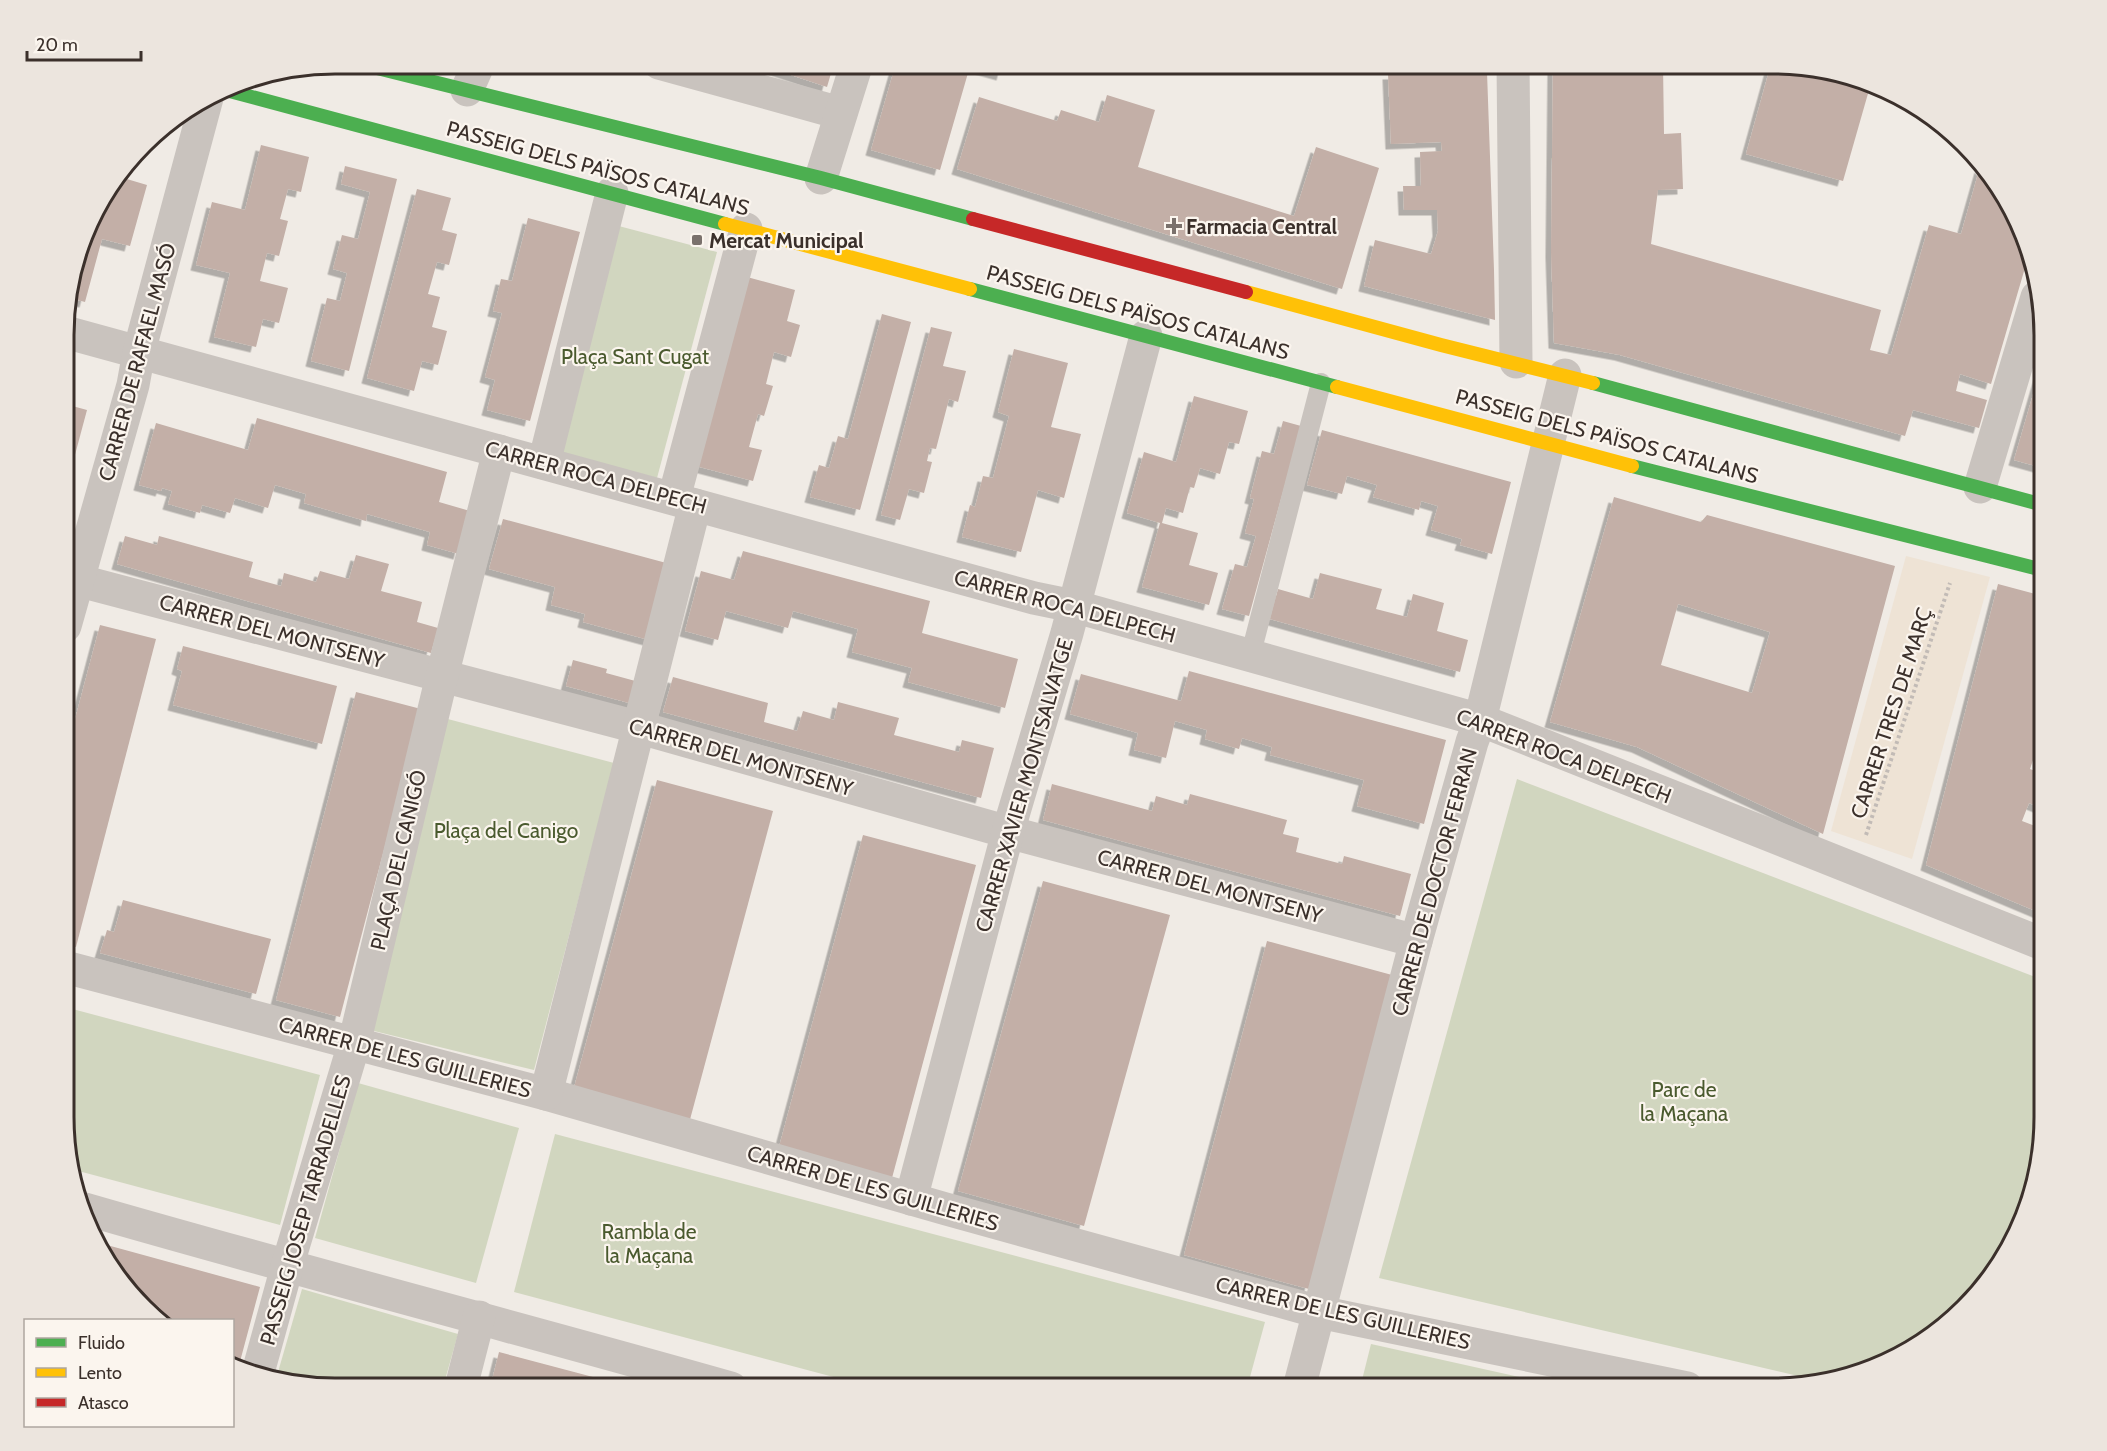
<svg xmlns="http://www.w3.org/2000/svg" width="2107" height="1451" font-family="Cabin,sans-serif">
  <defs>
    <filter id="shadow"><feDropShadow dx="-5.5" dy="5.5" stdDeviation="0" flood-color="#0004"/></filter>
  </defs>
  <rect width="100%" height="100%" fill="#f0ebe5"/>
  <!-- green -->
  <g fill="#d1d6bf">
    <path d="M615,225L717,252L657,478L556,451Z"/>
    <path d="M444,718L614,763L534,1070L370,1030Z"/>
    <path d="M1517,779L2043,980V1134L2029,1204L1988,1282L1893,1360L1811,1379L1379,1278Z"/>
    <path d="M65,1007L320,1075L280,1225L71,1169L65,1152Z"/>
    <path d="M358,1083L519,1128L476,1283L315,1238Z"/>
    <path d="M555,1134L1265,1322L1247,1388H875L514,1292Z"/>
    <path d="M302,1289L458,1334L443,1387H317L276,1379Z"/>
    <path d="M1371,1344L1569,1388H1360Z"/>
  </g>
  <!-- plaza -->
  <path fill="#eee3d5" d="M1906,556L1990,577L1912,859L1831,831Z"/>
  <!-- building -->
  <g fill="#c3afa7" fill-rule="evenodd" filter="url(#shadow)">
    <path d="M755,63H834L827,87Z"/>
    <path d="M896,63H1005L1002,75L970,66L940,170L871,150Z"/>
    <path d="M1553,63L1663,64L1664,134L1681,133L1683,189L1658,190L1651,244L1881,310L1870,350L1891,355L1929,225L1961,234L1980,167L2008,199L2027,261L1991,384L1960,374L1956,391L1987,400L1979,428L1913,410L1905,436L1620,355L1554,343L1551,252Z"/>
    <path d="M1771,64H1790L1860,78L1871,83L1843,181L1746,154Z"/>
    <path d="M1487,72L1494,270L1495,320L1364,286L1375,240L1431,254L1438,231L1437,210H1404L1403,186H1421L1420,152L1442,151L1441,142L1391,144L1388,74Z"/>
    <path d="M1107,95L1155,110L1138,167L1294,216L1316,147L1379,168L1342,289L957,169L979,97L1057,121L1061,110L1099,122Z"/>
    <path d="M261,145L309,157L301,192L288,189L280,219L288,221L279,256L267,253L260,281L288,288L279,323L263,319L256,347L214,337L230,273L196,265L212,202L245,210Z"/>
    <path d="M345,166L397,179L349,371L311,361L327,298L340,301L347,273L333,269L342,235L358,239L370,192L341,184Z"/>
    <path d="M120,177L147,185L130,246L102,239L85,302L66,297L85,234L88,235L94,210Z"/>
    <path d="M417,189L451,198L442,230L457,234L449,265L437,262L428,294L440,297L432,327L447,331L438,365L422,361L414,391L367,378Z"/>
    <path d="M528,218L580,232L530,421L487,410L495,380L485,377L502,313L493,311L501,279L512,281Z"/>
    <path d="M747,277L795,290L787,321L800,325L791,357L774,352L766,384L773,386L764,416L758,414L749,447L762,450L753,481L696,466Z"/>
    <path d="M882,314L911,322L860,510L810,497L819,465L829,468L838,436L848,439Z"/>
    <path d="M931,327L952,332L943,366L966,371L958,402L949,399L936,449L930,448L927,461L932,462L924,493L909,489L900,520L881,515Z"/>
    <path d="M1014,349L1068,363L1051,427L1081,434L1064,498L1038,490L1021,552L962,537L970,505L975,507L983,476L993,478L1009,416L998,412Z"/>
    <path d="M2039,374L2043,375V468L2014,460Z"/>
    <path d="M1194,396L1248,411L1239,444L1229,442L1220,474L1200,468L1194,488L1190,487L1183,513L1166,508L1162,523L1198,533L1189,565L1218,573L1209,605L1142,587L1160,523L1127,513L1144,452L1176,462Z"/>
    <path d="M65,404L87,410L72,466L65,464Z"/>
    <path d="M257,418L447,472L439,502L470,511L459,554L427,545L430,532L367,514L366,521L304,503L306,494L275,485L268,508L235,498L230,513L202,505L200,513L168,504L172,491L162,488L161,491L139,485L156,423L248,450Z"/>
    <path d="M1283,421L1301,426L1249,616L1222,609L1235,564L1247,567L1256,536L1245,533L1254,499L1250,498L1262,451L1274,454Z"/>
    <path d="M1322,430L1511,482L1492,554L1460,545L1462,539L1431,530L1438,506L1421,501L1419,510L1373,497L1377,485L1347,476L1342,494L1307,485Z"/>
    <path d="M1614,497L1701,522L1707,515L1895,566L1823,834L1637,747L1550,722ZM1678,604L1770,632L1752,693L1661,665Z"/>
    <path d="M503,519L670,564L649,640L583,622L585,614L551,605L555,587L489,569Z"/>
    <path d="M125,536L157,545L159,536L253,562L249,577L281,586L284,573L316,582L320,571L349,579L356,555L389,564L381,591L422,602L417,622L438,628L431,653L117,564Z"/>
    <path d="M743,551L930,601L922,633L1018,659L1005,708L908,682L912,668L852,652L858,629L793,611L788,628L726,611L718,640L685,631L701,571L734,580Z"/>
    <path d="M1320,573L1382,589L1376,609L1407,617L1413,594L1444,603L1437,631L1468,640L1460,672L1270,619L1278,589L1313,599Z"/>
    <path d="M1998,584L2043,596V753L2036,751L2030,769L2043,774V794L2039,807L2029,803L2022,821L2043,829V914L1926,865Z"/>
    <path d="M100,625L156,639L76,947L65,944V757Z"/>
    <path d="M183,646L337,686L322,744L173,705L182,671L177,669Z"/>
    <path d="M573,660L607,669L606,673L639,682L633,704L566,686Z"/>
    <path d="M1189,671L1446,740L1424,824L1357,806L1364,780L1270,755L1272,747L1242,738L1239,749L1205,739L1207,730L1175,721L1166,758L1134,750L1138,733L1070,714L1081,674L1181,701Z"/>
    <path d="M673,677L768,703L764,722L797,731L803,711L834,720L838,702L899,718L894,735L959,752L962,740L994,748L981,798L663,712Z"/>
    <path d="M356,692L421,709L340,1017L276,1000Z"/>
    <path d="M657,780L773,811L688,1127L572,1095Z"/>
    <path d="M1052,784L1152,811L1156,796L1187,805L1190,794L1287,820L1283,834L1299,838L1296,852L1342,864L1344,856L1411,874L1400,916L1043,820Z"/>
    <path d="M863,835L976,865L892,1178L779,1147Z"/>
    <path d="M1043,881L1170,915L1084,1226L958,1191Z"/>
    <path d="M123,900L271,939L256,994L100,953L107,930L114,932Z"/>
    <path d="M1267,941L1392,975L1309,1289L1184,1255Z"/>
    <path d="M96,1242L260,1287L238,1369L232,1366V1320H159L157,1318L160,1307L154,1305L153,1311L150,1310L99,1252Z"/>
    <path d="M499,1352L593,1377L590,1388H490Z"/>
  </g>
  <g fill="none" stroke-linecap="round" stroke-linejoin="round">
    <!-- path -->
    <path stroke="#c2bbb6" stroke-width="4" stroke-dasharray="3 3" stroke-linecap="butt" d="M1866,835L1950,583"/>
    <!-- lane -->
    <path stroke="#c9c3be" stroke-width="20" d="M1250,657L1321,383"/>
    <!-- street -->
    <g stroke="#c9c3be" stroke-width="33">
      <path d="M659,63L840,113"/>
      <path d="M1513,63L1516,362"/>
      <path d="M467,90L479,63"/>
      <path d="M821,178L857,63"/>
      <path d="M65,332L1034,598L1073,606L1480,720L2043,944"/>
      <path d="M544,463L612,193"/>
      <path d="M1980,487L2037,297"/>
      <path d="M674,498L746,229"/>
      <path d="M65,577L637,727L1008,832L1416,941"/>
      <path d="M65,626L133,385L139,352L207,98"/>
      <path d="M65,967L546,1094L946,1209L1319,1312L1687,1388"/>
      <path d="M546,1094L695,505"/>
      <path d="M911,1199L1008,832L1067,633L1146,336"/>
      <path d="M85,1209C299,1271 516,1327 731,1388"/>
      <path d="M257,1376L287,1267L354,1044L442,676L499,451"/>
      <path d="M461,1387L479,1317"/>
      <path d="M1299,1388L1416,941L1472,742L1480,720L1565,375"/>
    </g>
    <!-- fast -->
    <g stroke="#4caf50" stroke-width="14">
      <path d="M357,63L821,178L973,219"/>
      <path d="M222,89L725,224"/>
      <path d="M970,289L1337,387"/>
      <path d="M1593,383L2043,505"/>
      <path d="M1632,466L2043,570"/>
    </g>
    <!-- slow -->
    <g stroke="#ffc107" stroke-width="14">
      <path d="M725,224L970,289"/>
      <path d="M1246,292L1441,345L1593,383"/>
      <path d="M1337,387L1632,466"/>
    </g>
    <!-- jam -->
    <path stroke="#c62828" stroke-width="14" d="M973,219L1246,292"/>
  </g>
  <!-- markers -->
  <g fill="#7a716c" stroke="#fbf5ee" stroke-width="2">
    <path d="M1171 217h6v6h6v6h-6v6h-6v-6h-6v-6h6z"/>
    <rect x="691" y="234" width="12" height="12" rx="3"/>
  </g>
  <g text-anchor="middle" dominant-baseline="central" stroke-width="4.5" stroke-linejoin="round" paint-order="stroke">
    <!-- street labels -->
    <g font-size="21" fill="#3b302b" stroke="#fbf5ee">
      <text transform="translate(598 168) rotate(15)">PASSEIG DELS PAÏSOS CATALANS</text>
      <text transform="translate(1138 312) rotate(15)">PASSEIG DELS PAÏSOS CATALANS</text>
      <text transform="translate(137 362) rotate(-75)">CARRER DE RAFAEL MASÓ</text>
      <text transform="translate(1607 436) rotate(15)">PASSEIG DELS PAÏSOS CATALANS</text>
      <text transform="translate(596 477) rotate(15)">CARRER ROCA DELPECH</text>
      <text transform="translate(1065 606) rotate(15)">CARRER ROCA DELPECH</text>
      <text transform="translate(272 631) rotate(15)">CARRER DEL MONTSENY</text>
      <text transform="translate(1891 713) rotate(-72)">CARRER TRES DE MARÇ</text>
      <text transform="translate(1564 756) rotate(21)">CARRER ROCA DELPECH</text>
      <text transform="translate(741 757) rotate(16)">CARRER DEL MONTSENY</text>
      <text transform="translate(1024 785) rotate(-74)">CARRER XAVIER MONTSALVATGE</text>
      <text transform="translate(398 860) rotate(-77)">PLAÇA DEL CANIGÓ</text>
      <text transform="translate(1434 882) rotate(-75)">CARRER DE DOCTOR FERRAN</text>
      <text transform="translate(1210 886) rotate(15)">CARRER DEL MONTSENY</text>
      <text transform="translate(405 1057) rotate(15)">CARRER DE LES GUILLERIES</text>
      <text transform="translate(873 1188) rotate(16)">CARRER DE LES GUILLERIES</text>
      <text transform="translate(305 1210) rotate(-74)">PASSEIG JOSEP TARRADELLES</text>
      <text transform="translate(1343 1313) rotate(13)">CARRER DE LES GUILLERIES</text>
    </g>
    <!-- poi labels -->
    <g font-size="21" font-weight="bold" fill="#3b302b" stroke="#fbf5ee" text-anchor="start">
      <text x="1186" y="226">Farmacia Central</text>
      <text x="709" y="240">Mercat Municipal</text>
    </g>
    <!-- park labels -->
    <g font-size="21" fill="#4a5a2e" stroke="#fbf5ee">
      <text x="635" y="356">Plaça Sant Cugat</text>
      <text x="506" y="830">Plaça del Canigo</text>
      <text x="1684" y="1089">Parc de<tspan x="1684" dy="24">la Maçana</tspan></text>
      <text x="649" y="1231">Rambla de<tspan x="649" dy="24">la Maçana</tspan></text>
    </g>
  </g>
  <!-- crop -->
  <path d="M0 0H2107V1451H0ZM335 74H1773A261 261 0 0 1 2034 335V1117A261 261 0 0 1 1773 1378H335A261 261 0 0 1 74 1117V335A261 261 0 0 1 335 74Z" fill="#ece5de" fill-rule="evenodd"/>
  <path fill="none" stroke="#3b302b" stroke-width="3" d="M335 74H1773A261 261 0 0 1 2034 335V1117A261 261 0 0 1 1773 1378H335A261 261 0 0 1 74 1117V335A261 261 0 0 1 335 74Z"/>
  <!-- legend -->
  <rect x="24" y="1319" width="210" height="108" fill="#fbf5ee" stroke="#aea6a0" stroke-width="1.5"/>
  <rect x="36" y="1338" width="30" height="9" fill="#4caf50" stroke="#aea6a0" stroke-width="1.5"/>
  <text x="78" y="1349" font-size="18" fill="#3b302b">Fluido</text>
  <rect x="36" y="1368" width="30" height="9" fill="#ffc107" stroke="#aea6a0" stroke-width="1.5"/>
  <text x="78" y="1379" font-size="18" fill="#3b302b">Lento</text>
  <rect x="36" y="1398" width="30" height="9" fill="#c62828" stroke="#aea6a0" stroke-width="1.5"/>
  <text x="78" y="1409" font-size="18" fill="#3b302b">Atasco</text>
  <!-- scale -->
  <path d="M27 51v9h114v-9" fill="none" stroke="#3b302b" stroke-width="3"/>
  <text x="36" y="51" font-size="18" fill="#3b302b" stroke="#fbf5ee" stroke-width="4.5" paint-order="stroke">20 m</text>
</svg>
